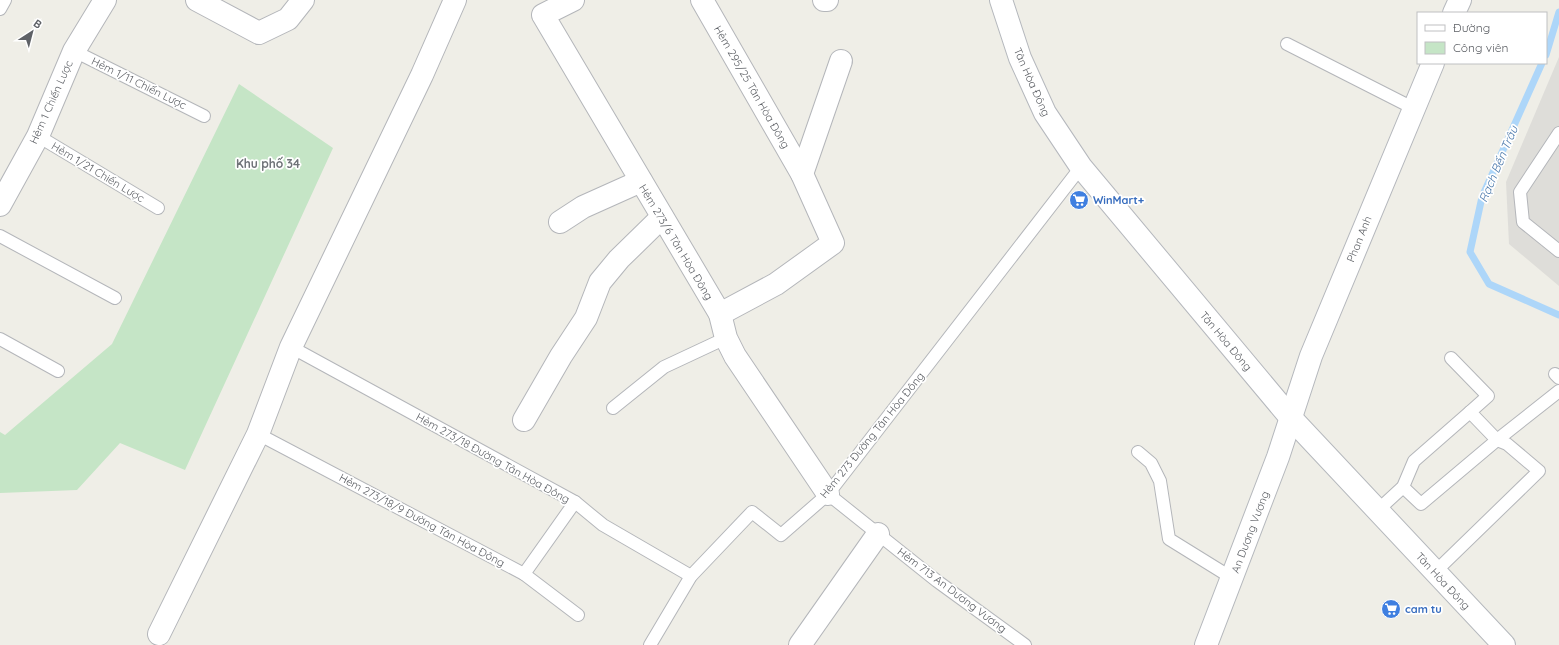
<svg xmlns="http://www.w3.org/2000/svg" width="1559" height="645" font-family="Quicksand,sans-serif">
  <rect width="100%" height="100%" fill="#efeee7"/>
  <!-- industrial -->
  <path fill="#deddd9" d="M1559,57V286L1509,244L1506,182Z"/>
  <!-- green -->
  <path fill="#c5e5c6" d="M239,84L333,148L185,470L120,443L77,490L0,493V432L5,435L112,344Z"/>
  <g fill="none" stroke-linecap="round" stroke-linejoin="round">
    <!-- stream -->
    <g stroke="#add6f9" stroke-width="7">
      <path d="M1546,55L1559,12"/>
      <path d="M1542,63L1482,197L1470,252L1489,284L1559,315"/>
    </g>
    <defs>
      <g id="lane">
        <path d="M0,9L5,0"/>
        <path d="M1287,44L1413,108"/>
        <path d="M74,51L204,116"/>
        <path d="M1559,133L1520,192L1523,222L1559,251"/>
        <path d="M38,136L158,208"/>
        <path d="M0,236L115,298"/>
        <path d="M0,339L58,371"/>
        <path d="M291,347L575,502L603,525L691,576"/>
        <path d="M1555,374L1559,378"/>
        <path d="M613,408L664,367L726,338"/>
        <path d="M258,434L524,574L578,615"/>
        <path d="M1138,452L1151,463L1160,481L1169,539L1232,578"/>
        <path d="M1403,487L1421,504L1497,440L1559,391"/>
        <path d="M828,494L937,581L1025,645"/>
        <path d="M1377,511L1403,487L1414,461L1470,412"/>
        <path d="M1435,572L1539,471L1507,444L1497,440L1470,412L1488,396L1451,358"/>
        <path d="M524,574L575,502"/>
        <path d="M650,645L691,576L752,512L781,535L828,494L1081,167"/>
      </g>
      <g id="street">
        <path d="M197,0L259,33L288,19L303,0"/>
        <path d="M573,0L543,15L720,314L726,338L735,356L828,494"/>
        <path d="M702,0L802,174L833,243L776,284L720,314"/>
        <path d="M824,0H827"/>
        <path d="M802,174L841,61"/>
        <path d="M0,205L38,136L74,51L105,0"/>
        <path d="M560,222L583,207L641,181"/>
        <path d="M524,420L561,356L586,318L600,282L619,259L662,217"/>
        <path d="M159,634L258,434L291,347L422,75L455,0"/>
        <path d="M800,645L878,534"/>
      </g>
      <g id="secondary">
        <path d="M1001,0L1020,58L1045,113L1081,167L1290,417L1504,645"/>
        <path d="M1454,13L1460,0"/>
        <path d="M1206,645L1278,457L1311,356L1433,63"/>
      </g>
    </defs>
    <!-- lane casing -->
    <use href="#lane" stroke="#b4b6ba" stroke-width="14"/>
    <!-- street casing -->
    <use href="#street" stroke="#b4b6ba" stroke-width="24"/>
    <!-- secondary casing -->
    <use href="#secondary" stroke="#b5b8bd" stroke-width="24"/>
    <!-- lane -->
    <use href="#lane" stroke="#fff" stroke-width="12"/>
    <!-- street -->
    <use href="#street" stroke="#fff" stroke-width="22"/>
    <!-- secondary -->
    <use href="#secondary" stroke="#fff" stroke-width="22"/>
  </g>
  <!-- icons -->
  <defs>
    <symbol id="supermarket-disc" viewBox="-11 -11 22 22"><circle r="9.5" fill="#3f7fe0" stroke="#fff"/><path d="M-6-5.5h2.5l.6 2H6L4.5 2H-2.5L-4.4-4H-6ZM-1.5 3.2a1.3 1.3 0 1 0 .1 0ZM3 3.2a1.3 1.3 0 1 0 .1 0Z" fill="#fff"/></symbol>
  </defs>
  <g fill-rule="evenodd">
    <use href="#supermarket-disc" x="1068" y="189" width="22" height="22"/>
    <use href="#supermarket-disc" x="1380" y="598" width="22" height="22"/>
  </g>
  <g text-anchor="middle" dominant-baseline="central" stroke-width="3.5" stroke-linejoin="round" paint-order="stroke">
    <!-- street labels -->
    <g font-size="11" fill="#5e6166" stroke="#fff">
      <text transform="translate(1032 82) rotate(66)">Tân Hòa Đông</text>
      <text transform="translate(139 83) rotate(26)">Hẻm 1/11 Chiến Lược</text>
      <text transform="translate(752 87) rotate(60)">Hẻm 295/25 Tân Hòa Đông</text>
      <text transform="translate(51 102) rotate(-66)">Hẻm 1 Chiến Lược</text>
      <text transform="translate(98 172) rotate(31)">Hẻm 1/21 Chiến Lược</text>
      <text transform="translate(1359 239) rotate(-68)">Phan Anh</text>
      <text transform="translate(676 242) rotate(59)">Hẻm 273/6 Tân Hòa Đông</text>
      <text transform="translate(1226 341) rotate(50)">Tân Hòa Đông</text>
      <text transform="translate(872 435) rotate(-51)">Hẻm 273 Đường Tân Hòa Đông</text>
      <text transform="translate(493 458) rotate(29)">Hẻm 273/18 Đường Tân Hòa Đông</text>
      <text transform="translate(422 520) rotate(28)">Hẻm 273/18/9 Đường Tân Hòa Đông</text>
      <text transform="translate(1250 532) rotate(-69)">An Dương Vương</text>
      <text transform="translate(1443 581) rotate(47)">Tân Hòa Đông</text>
      <text transform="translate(952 590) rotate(37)">Hẻm 713 An Dương Vương</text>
    </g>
    <!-- shop labels -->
    <g font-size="11" font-weight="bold" fill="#366cbe" stroke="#fff" text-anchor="start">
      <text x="1093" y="200">WinMart+</text>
      <text x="1405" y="609">cam tu</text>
    </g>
    <!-- neighbourhood labels -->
    <g font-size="12" font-weight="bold" fill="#6f7378" stroke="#fff">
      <text x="268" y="163">Khu phố 34</text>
    </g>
    <!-- water labels -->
    <g font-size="12" font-style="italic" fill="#4a78ab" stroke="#fff">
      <text transform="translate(1498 164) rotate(-67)">Rạch Bến Trâu</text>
    </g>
  </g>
  <!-- legend -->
  <rect x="1417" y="12" width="130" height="52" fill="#ffffff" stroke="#bfc0c2"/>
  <rect x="1425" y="25" width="20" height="6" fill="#ffffff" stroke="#bfc0c2"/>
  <text x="1453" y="32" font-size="12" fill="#5e6166">Đường</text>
  <rect x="1425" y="42" width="20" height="12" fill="#c5e5c6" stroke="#bfc0c2"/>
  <text x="1453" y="52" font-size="12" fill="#5e6166">Công viên</text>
  <!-- north arrow -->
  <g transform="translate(32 32) rotate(36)" stroke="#ffffff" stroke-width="3" paint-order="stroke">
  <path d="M0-3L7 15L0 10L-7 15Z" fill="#5e6166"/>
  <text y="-6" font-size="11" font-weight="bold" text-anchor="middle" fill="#5e6166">B</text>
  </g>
</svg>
